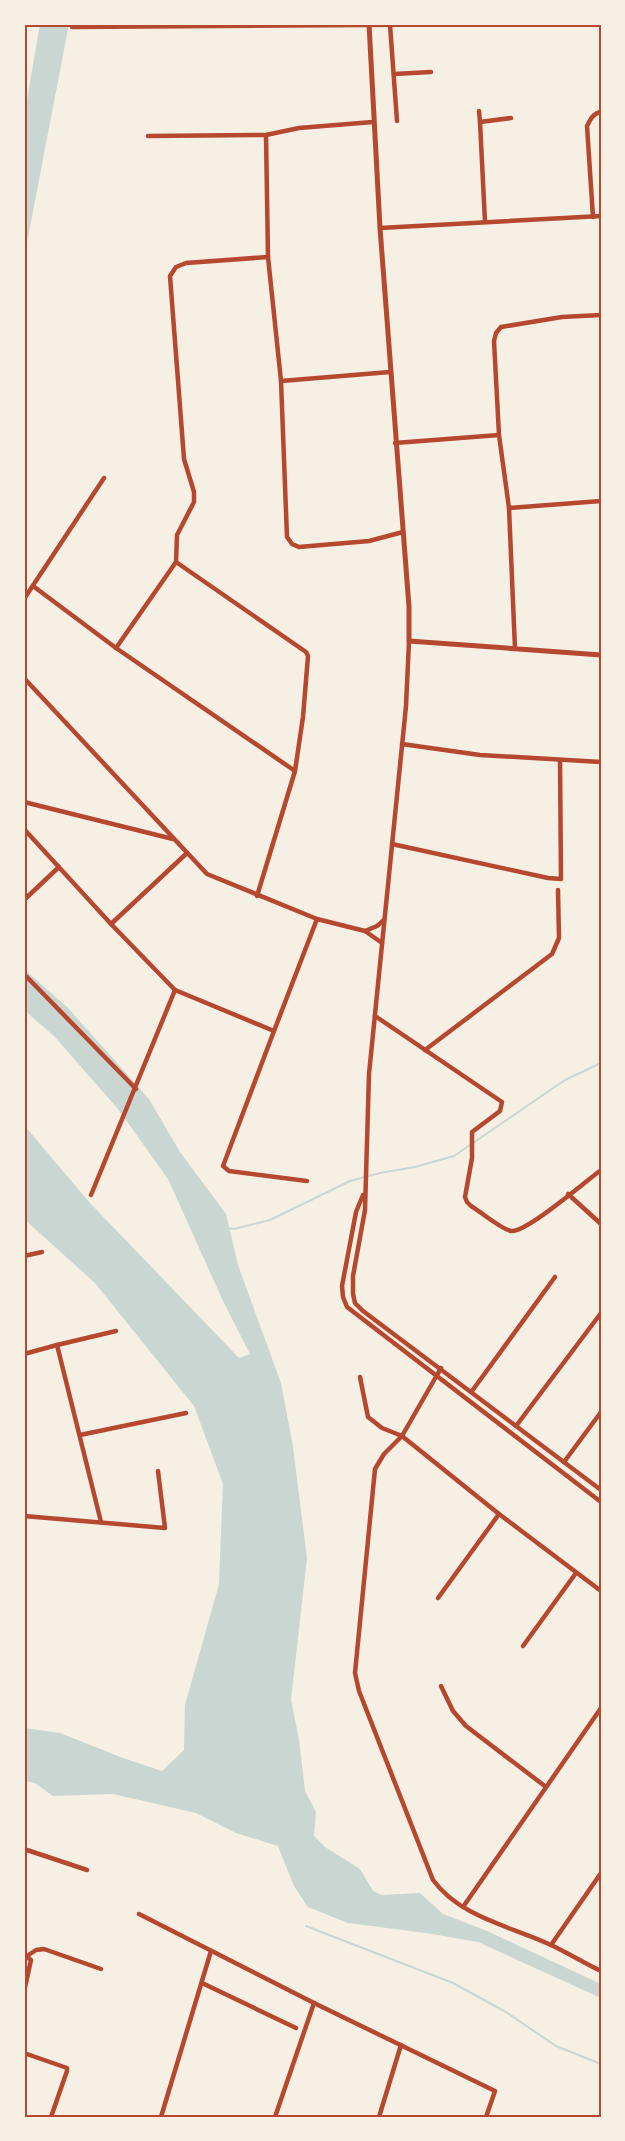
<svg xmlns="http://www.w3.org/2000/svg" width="625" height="2141" font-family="'Work Sans',sans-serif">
  <rect width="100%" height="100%" fill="#f6efe4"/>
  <!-- water -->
  <g fill="#c9d6d2">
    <path d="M40,24H69L24,258V117Z"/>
    <path d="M24,969L68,1008L149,1099L180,1152L226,1214L238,1265L281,1383L293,1447L307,1558L291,1700L299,1740L305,1791L316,1812L314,1836L325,1847L360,1869L373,1891L382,1895L420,1893L443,1914L487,1931L601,1984V1998L478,1942L426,1933L348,1923L308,1907L294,1886L278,1846L236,1833L196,1813L113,1794L53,1796L35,1783L24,1781V1728L60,1733L123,1758L162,1771L184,1750L185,1705L219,1584L223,1484L194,1406L95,1283L24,1219V1125L90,1203L239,1358L250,1354L223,1301L168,1179L118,1109L54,1036L24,1010Z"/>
  </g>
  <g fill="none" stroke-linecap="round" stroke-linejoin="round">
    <!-- stream -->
    <g stroke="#c9d6d2" stroke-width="2">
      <path d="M227,1228L234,1229L270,1220L350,1181L380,1173L415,1167L454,1156L565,1080L601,1063"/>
      <path d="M306,1926L453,1983L506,2012L556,2046L601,2064"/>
    </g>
    <!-- minor -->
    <g stroke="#b5482f" stroke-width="4.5">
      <path d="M390,25L397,121"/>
      <path d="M72,27L517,24"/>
      <path d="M394,74L431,72"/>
      <path d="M479,111L480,122"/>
      <path d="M266,135L268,257L281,381L287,537L292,544L299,547L369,541L403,532"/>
      <path d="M148,136L266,135L299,128L373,122"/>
      <path d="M593,217L587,126C590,120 593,113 601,112"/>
      <path d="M485,222L480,122L511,118"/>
      <path d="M380,228L601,216"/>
      <path d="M281,381L390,372"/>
      <path d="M395,443L499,435"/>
      <path d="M509,508L601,501"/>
      <path d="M176,562L306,652L308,656L303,717L295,771"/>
      <path d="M33,586L116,648"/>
      <path d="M24,599L104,478"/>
      <path d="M409,641L406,706L369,1074L365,1210L353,1276V1294L355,1303L363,1311L601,1490"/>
      <path d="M515,649L509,508L499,435L494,341L496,333L501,327L562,317L601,315"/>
      <path d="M24,678L207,874L317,919L365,931L382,943"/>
      <path d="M402,744L480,755L601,762"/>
      <path d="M24,802L173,839"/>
      <path d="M24,829L111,924L175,990L274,1031L317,919"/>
      <path d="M392,844L548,878L561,879L560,760"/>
      <path d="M257,896L295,771L116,648L176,562L177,535L194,502V492L184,459L170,276L176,267L186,263L268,257"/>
      <path d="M24,900L59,867"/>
      <path d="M111,924L187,853"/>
      <path d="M365,931L377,926L384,920"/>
      <path d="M24,974L136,1089"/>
      <path d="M375,1016L502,1102L500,1111L472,1132V1158L465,1197L467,1202L471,1206C481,1212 501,1229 511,1231C526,1233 586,1181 601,1170"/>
      <path d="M274,1031L223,1166L229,1171L307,1181"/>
      <path d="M425,1050L552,954L559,938L558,890"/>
      <path d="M568,1194L601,1224"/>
      <path d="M91,1195L175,990"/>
      <path d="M363,1195L356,1212L342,1286L343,1297L347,1307L601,1502"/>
      <path d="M24,1256L42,1252"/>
      <path d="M57,1345L116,1331"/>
      <path d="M24,1354L57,1345L101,1522"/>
      <path d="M441,1368L402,1436L384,1454L375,1469L355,1673L359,1691L433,1880C461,1918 511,1926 551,1945C568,1953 584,1963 601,1971"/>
      <path d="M360,1377L368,1417L382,1428L402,1436L499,1514L601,1591"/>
      <path d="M472,1391L555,1277"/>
      <path d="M516,1426L601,1313"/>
      <path d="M80,1435L186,1413"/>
      <path d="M564,1462L601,1412"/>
      <path d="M24,1516L165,1528L158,1471"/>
      <path d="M438,1598L499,1514"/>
      <path d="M523,1646L576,1573"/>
      <path d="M441,1686L453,1711L466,1726L546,1787"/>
      <path d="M24,1849L87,1870"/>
      <path d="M463,1907L601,1708"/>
      <path d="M139,1914L314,2003L495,2091L486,2117"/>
      <path d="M551,1945L601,1873"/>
      <path d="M24,1955L31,1960L24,1992"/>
      <path d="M27,1956L36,1950L44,1949L101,1969"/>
      <path d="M202,1983L296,2028"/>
      <path d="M24,2053L67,2068V2071L51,2117"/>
      <path d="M161,2117L211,1951"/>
      <path d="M275,2117L314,2003"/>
      <path d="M379,2117L401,2045"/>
    </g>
    <!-- tertiary -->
    <path stroke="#b5482f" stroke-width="5" d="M369,24L380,228L409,607V641L601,655"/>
  </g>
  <!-- border -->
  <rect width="625" height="2141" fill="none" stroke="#f6efe4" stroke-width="51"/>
  <rect x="26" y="26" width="574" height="2090" fill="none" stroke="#b5482f" stroke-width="2"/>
</svg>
